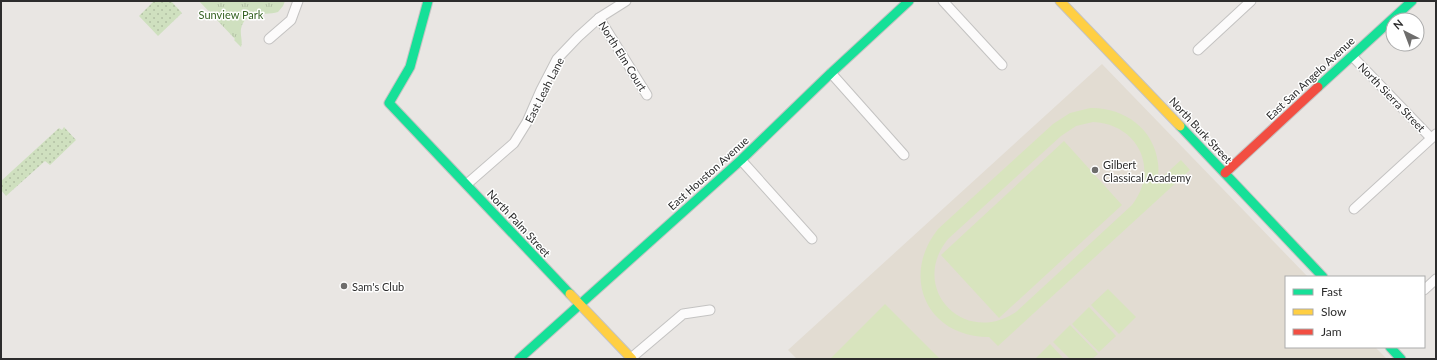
<svg xmlns="http://www.w3.org/2000/svg" width="1437" height="360" font-family="Lato,sans-serif">
  <defs>
    <pattern id="grass-dots" width="8" height="8" patternUnits="userSpaceOnUse"><rect width="8" height="8" fill="#cfe0bf"/><path d="M2 2h.1M6 6h.1" fill="none" stroke="#b2c0a4" stroke-width="1.8" stroke-linecap="round"/></pattern>
    <pattern id="park-tufts" width="24" height="20" patternUnits="userSpaceOnUse"><rect width="24" height="20" fill="#cfe0bf"/><path d="M3 7l-1-3M5 7V3M7 7l1-3M15 17l-1-3M17 17v-4M19 17l1-3" fill="none" stroke="#b2c0a4"/></pattern>
  </defs>
  <rect width="100%" height="100%" fill="#e9e6e3"/>
  <!-- education -->
  <path fill="#e2dcd2" d="M1102,64L1308,277H1286V347H1375L1387,359H797L788,350Z"/>
  <!-- grass -->
  <g fill="url(#grass-dots)">
    <path d="M154,1H171L182,13L158,36L139,16Z"/>
    <path d="M64,127L76,140L50,165L45,161L6,196L1,190V181L59,128L62,130Z"/>
  </g>
  <!-- park -->
  <path fill="url(#park-tufts)" d="M199,1H285L283,6L278,12C264,16 245,10 241,29C240,35 243,42 241,47L234,40L235,39Z"/>
  <!-- pitch -->
  <g fill="#d8e4be" fill-rule="evenodd">
    <path d="M1090,108C1123,107 1154,128 1158,163C1159,169 1158,175 1158,181L1181,160L1190,170L998,346L989,337C927,337 900,277 938,229L1053,124L1070,113ZM1093,122C1138,124 1160,169 1132,205L1016,312C964,347 908,288 948,239L1061,136L1076,126Z"/>
    <path d="M1064,141L1122,205L999,318L941,255Z"/>
    <path d="M1108,289L1136,317L1119,334L1091,305Z"/>
    <path d="M885,304L940,359H830Z"/>
    <path d="M1089,307L1116,336L1099,352L1072,324Z"/>
    <path d="M1070,325L1098,354L1092,359H1070L1053,342Z"/>
    <path d="M1050,344L1064,359H1035Z"/>
  </g>
  <g fill="none" stroke-linecap="round" stroke-linejoin="round">
    <defs>
      <g id="street">
        <path d="M943,1L1002,65"/>
        <path d="M599,18L647,95"/>
        <path d="M269,39L291,20L298,1"/>
        <path d="M1198,50L1251,1"/>
        <path d="M1352,56L1431,138"/>
        <path d="M831,73L904,155"/>
        <path d="M741,160L812,239"/>
        <path d="M467,184L514,143L527,122L541,90L557,59L578,37L599,18L626,1"/>
        <path d="M1354,209L1436,134"/>
        <path d="M1424,290L1436,279"/>
        <path d="M630,359L683,314L710,310"/>
      </g>
      <g id="fast">
        <path d="M428,1L410,67L389,103L570,294"/>
        <path d="M1318,87L1412,1"/>
        <path d="M1180,126L1323,277"/>
        <path d="M1390,347L1401,359"/>
        <path d="M519,359L741,160L831,73L909,1"/>
      </g>
      <g id="slow">
        <path d="M1060,1L1180,126"/>
        <path d="M570,294L632,359"/>
      </g>
      <path id="jam" d="M1225,173L1318,87"/>
    </defs>
    <!-- street casing -->
    <use href="#street" stroke="#c4c3c2" stroke-width="11"/>
    <!-- fast casing -->
    <use href="#fast" stroke="#c4c3c2" stroke-width="11"/>
    <!-- slow casing -->
    <use href="#slow" stroke="#c4c3c2" stroke-width="11"/>
    <!-- jam casing -->
    <use href="#jam" stroke="#c4c3c2" stroke-width="11"/>
    <!-- street -->
    <use href="#street" stroke="#fcfbfb" stroke-width="9"/>
    <!-- fast -->
    <use href="#fast" stroke="#16e098" stroke-width="9"/>
    <!-- slow -->
    <use href="#slow" stroke="#ffcf43" stroke-width="9"/>
    <!-- jam -->
    <use href="#jam" stroke="#f24e42" stroke-width="9"/>
  </g>
  <!-- markers -->
  <g fill="#6e6d6c" stroke="#fff" stroke-width="1.5">
    <circle cx="1095" cy="170" r="4"/>
    <circle cx="344" cy="286" r="4"/>
  </g>
  <g text-anchor="middle" dominant-baseline="central" stroke-width="3" stroke-linejoin="round" paint-order="stroke">
    <!-- park labels -->
    <g font-size="11" fill="#356223" stroke="#fff">
      <text x="231" y="14">Sunview Park</text>
    </g>
    <!-- street labels -->
    <g font-size="11" fill="#2c2c2c" stroke="#fff">
      <text transform="translate(623 56) rotate(58)">North Elm Court</text>
      <text transform="translate(1310 78) rotate(-43)">East San Angelo Avenue</text>
      <text transform="translate(544 90) rotate(-63)">East Leah Lane</text>
      <text transform="translate(1392 97) rotate(46)">North Sierra Street</text>
      <text transform="translate(1201 130) rotate(47)">North Burk Street</text>
      <text transform="translate(708 173) rotate(-42)">East Houston Avenue</text>
      <text transform="translate(519 223) rotate(47)">North Palm Street</text>
    </g>
    <!-- poi labels -->
    <g font-size="11" fill="#2c2c2c" stroke="#fff" text-anchor="start">
      <text x="1103" y="164">Gilbert<tspan x="1103" dy="13">Classical Academy</tspan></text>
      <text x="352" y="286">Sam's Club</text>
    </g>
  </g>
  <!-- border -->
  <rect width="1437" height="360" fill="none" stroke="#2c2c2c" stroke-width="4"/>
  <!-- legend -->
  <rect x="1285" y="276" width="140" height="72" fill="#ffffff" stroke="#ababab"/>
  <rect x="1293" y="289" width="20" height="6" fill="#16e098" stroke="#ababab"/>
  <text x="1321" y="296" font-size="12" fill="#2c2c2c">Fast</text>
  <rect x="1293" y="309" width="20" height="6" fill="#ffcf43" stroke="#ababab"/>
  <text x="1321" y="316" font-size="12" fill="#2c2c2c">Slow</text>
  <rect x="1293" y="329" width="20" height="6" fill="#f24e42" stroke="#ababab"/>
  <text x="1321" y="336" font-size="12" fill="#2c2c2c">Jam</text>
  <!-- north arrow -->
  <g transform="translate(1405 32) rotate(318)"><circle r="19" fill="#ffffff" stroke="#ababab"/>
  <path d="M0-3L7 15L0 10L-7 15Z" fill="#6e6d6c"/>
  <text y="-6" font-size="11" font-weight="bold" text-anchor="middle" fill="#2c2c2c">N</text>
  </g>
</svg>
